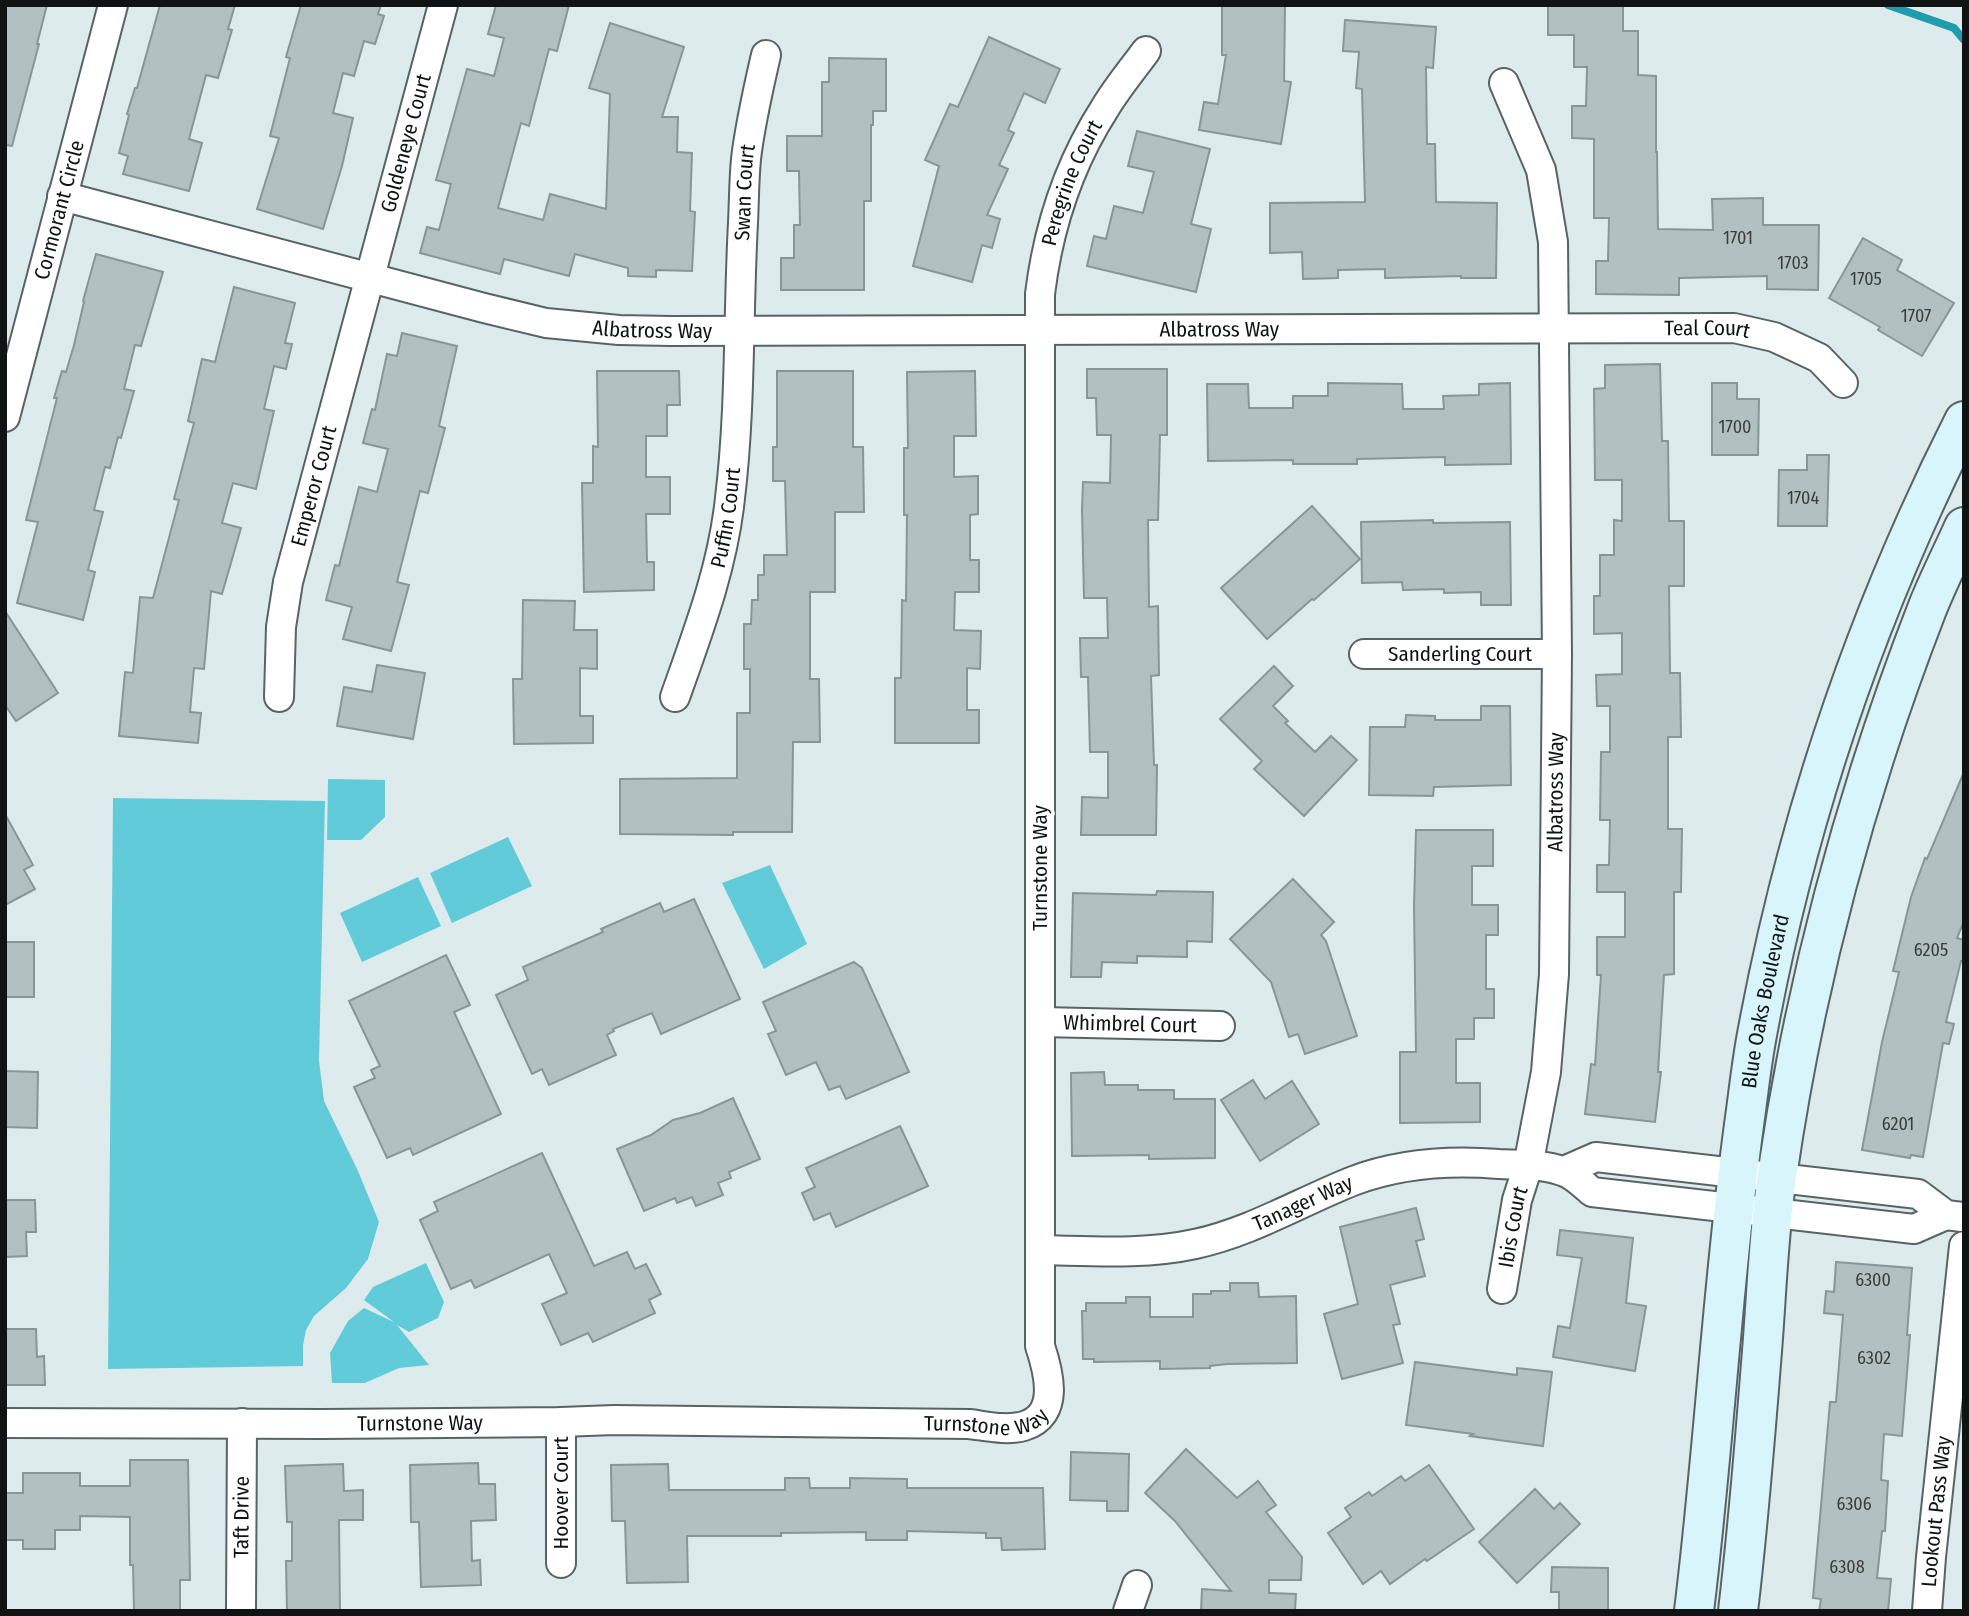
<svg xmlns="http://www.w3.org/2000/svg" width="1969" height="1616" font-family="'Fira Sans Condensed',sans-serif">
  <rect width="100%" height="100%" fill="#deebed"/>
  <!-- green -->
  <g fill="#62cbd9">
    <path d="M328,779L385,780V817L361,840H327Z"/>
    <path d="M113,798L325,801L319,1061L324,1101L358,1171L379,1222L368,1259L346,1288L314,1316L306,1330L303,1345V1366L108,1369Z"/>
    <path d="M508,837L532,886L452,923L430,873Z"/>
    <path d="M770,865L807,944L764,969L722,883Z"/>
    <path d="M418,877L441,926L362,962L340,913Z"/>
    <path d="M426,1263L444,1302L438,1318L409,1332L397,1325L429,1365L399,1368L365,1383H332L330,1353L348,1321L364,1308L394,1322L364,1300L373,1287Z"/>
  </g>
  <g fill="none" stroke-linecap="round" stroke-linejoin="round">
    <!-- stream -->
    <path stroke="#209dac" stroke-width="8" d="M1888,5L1954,28L1964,40"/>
  </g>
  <!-- building -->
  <g fill="#b3c0c1" stroke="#899697" stroke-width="2">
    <path d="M5,5H47L37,44H39L12,146L5,145Z"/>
    <path d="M160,5H235L228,29L232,30L218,78L206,75L189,139L202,143L189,191L123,174L128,156L119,153L129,115L127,114L135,88H137Z"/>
    <path d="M301,5H381L378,14L384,16L375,44L364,41L354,76L343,73L333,113L353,118L342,166L323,229L257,209L279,138L270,136L290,58L286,57Z"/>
    <path d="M496,5H569L557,51L549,49L529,126L521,123L498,208L543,220L550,194L606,209L610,94L589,88L610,23L684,47L662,117H678L677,152L692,153L690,211L695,212L692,271L656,270V277L628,276V268L575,254L569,276L504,259L500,274L420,253L427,227L439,230L451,184L436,180L467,69L494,76L504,38L488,34Z"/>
    <path d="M1222,5H1285L1284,81L1291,82L1281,144L1199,130L1204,102L1218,104L1226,55H1222Z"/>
    <path d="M1548,5H1623V31H1638V75L1656,76V152H1657L1658,229L1713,230L1712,199L1763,198V225H1819L1818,290L1767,289V276L1679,278V295L1596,294V261H1608L1609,218H1594V139L1572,138V106H1586L1587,67H1574V35H1548Z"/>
    <path d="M1345,20L1436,27L1433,68L1426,67L1427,144H1435L1436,202L1497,203L1496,278H1461V276L1385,278V269L1338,270V278L1303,279L1302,252L1270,253V203L1365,202L1362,89L1356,88L1359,52L1343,51Z"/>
    <path d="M989,37L1060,69L1045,103L1024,93L1008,130L1014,133L999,165L1008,169L987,215L1000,219L992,248L982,245L972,282L913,266L939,166L925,160L950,104L958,107Z"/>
    <path d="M829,58L886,59V111H873V125H871V201H864V290H781V258H794V225H800L799,171H787V136H822V82H829Z"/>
    <path d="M1137,131L1210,149L1191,224L1211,229L1196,292L1087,266L1094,236L1106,239L1114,206L1143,213L1154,172L1128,166Z"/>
    <path d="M1863,238L1902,260L1897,270L1954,303L1922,356L1878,330L1880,327L1829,298Z"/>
    <path d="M96,254L163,272L141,346L135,345L124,389L134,391L121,438L118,437L110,468L105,467L94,510L103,512L88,570L95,572L83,620L17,603L38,522L26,520L57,398H54L62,371L66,372L74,345L84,302L83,301Z"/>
    <path d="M234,287L295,303L285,343L292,344L286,369L274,366L264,409L274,411L256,489L233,483L222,523L241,528L222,594L211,591L204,669L194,668L190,712L201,713L198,743L119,736L125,672L133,673L140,597L153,598L179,500L174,499L194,423L188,421L202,359L215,362Z"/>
    <path d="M402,333L457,346L439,426L445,428L428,493L420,491L397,582L409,585L391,651L343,639L352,607L326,600L335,565L339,566L359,487L377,492L388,449L363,443L372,409L375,410L387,354L397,356Z"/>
    <path d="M1660,364L1662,441H1668L1669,521H1684V586H1669L1670,673H1680L1681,737H1668V829H1682L1681,892H1674V974L1664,975L1658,1072H1661L1655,1122L1585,1114L1591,1064L1595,1065L1601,975H1597V937H1625V892H1597V865H1609L1610,820H1600L1601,752H1610V706H1597L1596,675L1622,674V633L1594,634V596H1600V555H1614V520L1622,521V480H1595L1594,389L1605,388V365Z"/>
    <path d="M1087,369H1167V435H1160L1158,520H1148L1149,607L1158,606L1159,675L1151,676L1154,765H1157L1156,835H1081L1082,797L1108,798V752H1090L1088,677H1081L1080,638H1108L1107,598H1084L1082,510L1083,482L1110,483L1111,435H1097L1096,398H1087Z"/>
    <path d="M597,371H679L680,405H667V436H646V477H670V514H646L647,562H654V590L584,592L582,483H593V446L598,447Z"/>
    <path d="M777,371H853V447H863L864,512H835V592H810V679H819L820,742H793L792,832H733V835L620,834V779L737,778V713H750V669H744V624H751L752,600H758V575H764V555H787L785,481H773V447H777Z"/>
    <path d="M975,371L976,436H954V477L978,476V514L970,515V560H979V592H955L954,630L981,631L980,669L967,668V710H979V743H895V678H901L902,600L906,601L907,515H904V448H908L907,372Z"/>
    <path d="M1328,383L1402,384L1403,409H1444L1443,396L1479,395V384L1510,383L1511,464L1445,465V457L1357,459V464H1293V460L1208,461L1207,384H1248L1249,408H1293V396H1328Z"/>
    <path d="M1712,383H1737V399H1759L1758,455H1712Z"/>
    <path d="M1807,455H1829L1827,526H1778L1779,470H1807Z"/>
    <path d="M1312,506L1360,559L1314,600L1312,599L1267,639L1221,588Z"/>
    <path d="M1433,520V523L1510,522L1511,605H1481V592L1444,593V589L1403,590L1402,582L1362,583L1361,522Z"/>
    <path d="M523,600L575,601L574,630H597V669L580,668V716H593V743L514,744L513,679H522Z"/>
    <path d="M5,611L58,693L16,721L5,705Z"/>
    <path d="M377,665L425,673L413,739L337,726L344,687L372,692Z"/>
    <path d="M1274,666L1293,686L1273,706L1288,721L1285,723L1315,752L1331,736L1357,760L1304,816L1254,769L1262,761L1220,719Z"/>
    <path d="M1481,706H1510L1511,785L1434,787L1433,796L1369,795L1370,727H1405L1406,715L1435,716V720H1481Z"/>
    <path d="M1964,772V921L1957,938L1964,940V961H1961L1946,1022L1954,1024L1949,1044L1943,1043L1923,1157L1911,1155L1910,1158L1862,1150L1882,1042L1899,972L1893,971L1911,897L1925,858L1927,859Z"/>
    <path d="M5,814L33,865L24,870L35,889L5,905Z"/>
    <path d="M1416,830H1493V866H1472V905H1498V935H1486V989H1494V1018H1474V1039H1456V1083H1480V1122L1400,1123V1052H1416L1414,906Z"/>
    <path d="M1293,879L1334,922L1321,935L1326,941L1357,1036L1305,1054L1298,1034L1289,1037L1271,982L1230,939Z"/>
    <path d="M1157,891L1213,892L1212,942L1187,941V957L1137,956V963L1102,962L1101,977H1071L1073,893L1156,895Z"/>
    <path d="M694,899L740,999L661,1034L652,1013L613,1029L614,1031L607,1035L616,1055L549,1085L542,1069L532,1074L496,995L528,980L523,967L603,932L601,929L660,903L664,912Z"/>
    <rect x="5" y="942" width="29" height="55"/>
    <path d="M446,955L470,1005L454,1012L501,1114L413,1155L410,1148L387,1158L354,1087L375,1078L371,1070L380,1066L349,1001Z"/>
    <path d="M854,962L862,968L909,1072L846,1099L840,1086L829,1090L816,1062L786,1075L768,1034L776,1031L763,1002Z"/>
    <path d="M5,1071L38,1072L37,1128L5,1127Z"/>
    <path d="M1104,1072L1105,1085H1138V1090H1174V1099H1215V1158L1149,1159V1155L1072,1156L1071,1073Z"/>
    <path d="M1253,1080L1265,1099L1292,1081L1319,1124L1260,1161L1221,1100Z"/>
    <path d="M733,1098L760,1159L729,1172L731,1178L718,1183L723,1195L696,1206L692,1197L677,1203L675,1198L644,1211L617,1149L651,1135L673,1120L700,1113Z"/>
    <path d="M900,1126L928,1186L836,1227L830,1213L814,1220L802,1193L815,1187L806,1168Z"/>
    <path d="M542,1153L594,1266L627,1252L635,1269L646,1264L661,1294L649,1300L655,1313L593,1342L588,1333L561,1345L542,1304L567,1293L549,1254L475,1288L471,1280L451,1289L420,1220L438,1211L434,1202Z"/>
    <path d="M5,1200H35L36,1232H26L27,1256L5,1257Z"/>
    <path d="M1416,1208L1424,1239L1416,1241L1425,1276L1390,1285L1400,1324L1393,1325L1403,1363L1342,1379L1324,1314L1358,1304L1340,1227Z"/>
    <path d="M1560,1230L1633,1238L1626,1303L1646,1306L1635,1371L1553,1357L1558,1326L1570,1328L1582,1258L1557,1255Z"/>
    <path d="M1836,1262L1912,1268L1907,1335H1910L1902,1436L1884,1434L1881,1480L1888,1481L1885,1531H1882L1877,1578L1891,1579L1888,1611H1819L1821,1599L1813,1598L1830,1402H1836L1843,1315L1824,1313L1826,1291L1834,1292Z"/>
    <path d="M1230,1283H1258L1259,1297L1296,1296L1297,1363L1227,1364L1210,1366V1368L1160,1369V1361L1094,1362V1359H1083L1082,1311H1086V1303H1126V1297H1150V1317H1193V1294H1211V1291H1230Z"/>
    <path d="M5,1329H36L37,1357L44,1356L45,1385H5Z"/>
    <path d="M1415,1362L1517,1375V1368L1552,1372L1543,1446L1470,1436L1473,1434L1406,1425Z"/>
    <path d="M1186,1449L1237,1498L1258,1481L1276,1505L1266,1512L1302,1557L1301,1580H1269V1593L1296,1594L1295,1611H1201L1202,1589L1231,1591L1175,1521L1145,1493Z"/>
    <path d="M1071,1452L1129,1454L1128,1511H1107V1501L1070,1500Z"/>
    <path d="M130,1460H188L190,1580H180V1611H134L133,1565H130V1517L80,1516V1530H55V1549H23V1540H5V1493H23V1473H80V1486H130Z"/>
    <path d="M478,1463L479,1484H495L496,1520L471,1521L472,1561L480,1560L481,1585L421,1587L419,1522H411L410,1465Z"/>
    <path d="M343,1464L344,1491L363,1490V1520H339L340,1611H287L286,1561H292V1522H287L285,1466Z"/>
    <path d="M668,1464L669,1490H785V1478H809L810,1488H850V1478L907,1479V1488H1043L1045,1549L1002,1550L1001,1538H986V1533L907,1531V1540H866V1532L781,1533V1536H687L688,1582L627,1583L625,1521H612L611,1465Z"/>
    <path d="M1429,1465L1474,1529L1427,1561L1425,1559L1390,1584L1381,1571L1363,1584L1328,1533L1351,1517L1345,1508L1369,1492L1372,1496L1401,1476L1405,1481Z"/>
    <path d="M1535,1489L1554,1509L1560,1503L1580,1524L1517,1583L1479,1542Z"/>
    <path d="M1552,1567L1608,1568V1611H1559V1592H1551Z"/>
  </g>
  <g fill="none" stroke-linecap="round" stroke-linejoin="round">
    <defs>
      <g id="street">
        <path id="s1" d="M62,196L484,308L546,323L619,330L671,331L1734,328L1774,337L1819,358L1843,383"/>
        <path id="s2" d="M5,417L113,5"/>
        <path id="s3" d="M1364,654H1557"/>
        <path id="s4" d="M279,697L281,627L288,582L443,5"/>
        <path id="s5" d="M675,697C698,632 723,567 730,498C741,407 738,314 743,223C744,202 744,180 746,159C750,124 758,90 766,55"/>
        <path id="s6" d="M1041,1022L1220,1026"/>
        <path d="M1564,1171L1596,1157L1918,1194L1946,1215L1962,1217"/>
        <path id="s7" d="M1041,1250C1092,1251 1145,1255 1195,1244C1251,1232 1300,1202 1353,1181C1400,1163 1449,1160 1499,1164C1519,1165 1543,1164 1562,1171C1573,1174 1584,1185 1592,1192L1914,1229L1946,1215"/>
        <path id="s8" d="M1502,1289L1517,1200L1528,1166L1546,1072L1554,974L1557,654L1553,242L1541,170L1504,83"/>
        <path d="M561,1422V1563"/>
        <path id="s9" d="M5,1423L322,1424L561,1422L614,1420L969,1424C986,1426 1007,1431 1024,1426C1060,1415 1049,1373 1040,1346V294C1048,229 1069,164 1105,108C1117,88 1132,70 1146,51"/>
        <path id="s10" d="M241,1611L242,1423"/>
        <path d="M1128,1611L1137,1585"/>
        <path id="s11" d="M1927,1611L1931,1557L1964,1246"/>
      </g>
      <g id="secondary">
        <path id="s12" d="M1694,1611C1714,1449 1722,1287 1744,1125C1748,1097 1751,1068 1756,1040C1795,825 1866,615 1964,421"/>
        <path d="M1738,1611C1749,1520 1756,1429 1763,1338C1767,1284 1769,1229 1777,1176C1805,982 1856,792 1927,609C1938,581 1952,554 1964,527"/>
      </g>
    </defs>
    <!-- street casing -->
    <use href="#street" stroke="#586365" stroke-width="32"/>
    <!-- secondary casing -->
    <use href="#secondary" stroke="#586365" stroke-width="42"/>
    <!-- street -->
    <use href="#street" stroke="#fff" stroke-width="28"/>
    <!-- secondary -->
    <use href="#secondary" stroke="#d7f5fa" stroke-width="38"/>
  </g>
  <g text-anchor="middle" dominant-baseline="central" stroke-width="7" stroke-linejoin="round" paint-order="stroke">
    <!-- number labels -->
    <g font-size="18" fill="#383e3f">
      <text x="1738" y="238">1701</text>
      <text x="1793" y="263">1703</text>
      <text x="1866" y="279">1705</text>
      <text x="1916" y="316">1707</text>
      <text x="1735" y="427">1700</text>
      <text x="1803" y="498">1704</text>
      <text x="1931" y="950">6205</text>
      <text x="1898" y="1124">6201</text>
      <text x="1873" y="1280">6300</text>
      <text x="1874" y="1358">6302</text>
      <text x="1854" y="1504">6306</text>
      <text x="1847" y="1567">6308</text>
    </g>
    <!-- street labels -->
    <g font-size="21" fill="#0f1314" stroke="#fff">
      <text stroke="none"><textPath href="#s4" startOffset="570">Goldeneye Court</textPath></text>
      <text stroke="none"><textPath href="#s9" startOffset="2280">Peregrine Court</textPath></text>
      <text stroke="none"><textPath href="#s5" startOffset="513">Swan Court</textPath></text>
      <text stroke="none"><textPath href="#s2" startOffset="214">Cormorant Circle</textPath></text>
      <text stroke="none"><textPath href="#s1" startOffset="1174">Albatross Way</textPath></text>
      <text stroke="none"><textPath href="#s1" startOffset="607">Albatross Way</textPath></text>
      <text stroke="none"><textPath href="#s1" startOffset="1662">Teal Court</textPath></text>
      <text stroke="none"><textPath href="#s4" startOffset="215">Emperor Court</textPath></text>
      <text stroke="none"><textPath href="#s5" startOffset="187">Puffin Court</textPath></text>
      <text stroke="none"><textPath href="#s3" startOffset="96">Sanderling Court</textPath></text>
      <text stroke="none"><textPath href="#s8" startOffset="502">Albatross Way</textPath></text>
      <text transform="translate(1040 868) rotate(-90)">Turnstone Way</text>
      <text stroke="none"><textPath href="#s12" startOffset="614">Blue Oaks Boulevard</textPath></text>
      <text stroke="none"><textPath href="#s6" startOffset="89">Whimbrel Court</textPath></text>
      <text stroke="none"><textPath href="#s7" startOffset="270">Tanager Way</textPath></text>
      <text stroke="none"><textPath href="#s8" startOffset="63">Ibis Court</textPath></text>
      <text stroke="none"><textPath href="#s9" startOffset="982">Turnstone Way</textPath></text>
      <text stroke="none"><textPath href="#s9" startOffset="415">Turnstone Way</textPath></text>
      <text transform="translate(561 1493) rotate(-90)">Hoover Court</text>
      <text stroke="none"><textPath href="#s11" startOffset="100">Lookout Pass Way</textPath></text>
      <text stroke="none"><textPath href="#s10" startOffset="94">Taft Drive</textPath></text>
    </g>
  </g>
  <!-- border -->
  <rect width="1969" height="1616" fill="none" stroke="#0f1314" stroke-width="14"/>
</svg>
